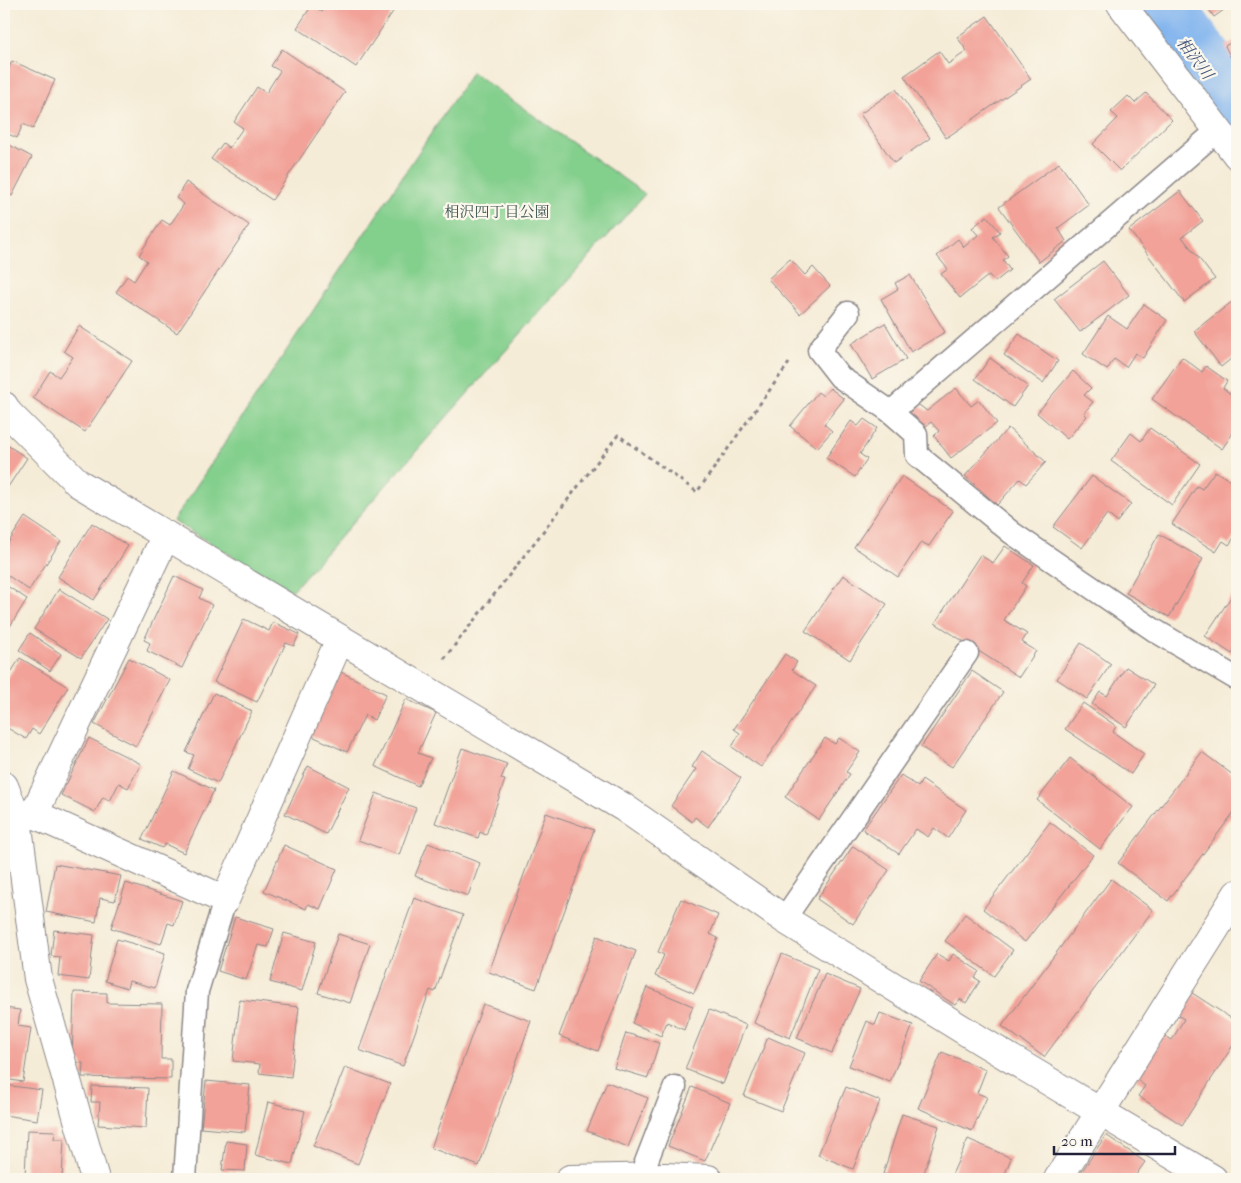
<svg xmlns="http://www.w3.org/2000/svg" width="1241" height="1183" font-family="'IM FELL French Canon','Noto Serif JP',serif">
  <rect width="100%" height="100%" fill="#fbf7ec"/>
  <filter id="ink" filterUnits="userSpaceOnUse"><feTurbulence type="fractalNoise" baseFrequency=".02" numOctaves="2"/><feDisplacementMap in="SourceGraphic" scale="10" xChannelSelector="R" yChannelSelector="G"/><feConvolveMatrix kernelMatrix="1 2 1 2 8 2 1 2 1" color-interpolation-filters="sRGB"/></filter>
  <filter id="wash" filterUnits="userSpaceOnUse"><feTurbulence type="fractalNoise" baseFrequency=".0096" numOctaves="4" result="noise"/><feDisplacementMap in="SourceGraphic" scale="20" xChannelSelector="R" yChannelSelector="G"/><feGaussianBlur stdDeviation="1.12" result="paint"/><feColorMatrix in="noise" values="0 0 0 0 0 0 0 0 0 0 0 0 0 0 0 0 0 1.4 0 .05"/><feComposite in="paint" operator="in"/></filter>
  <g filter="url(#wash)">
    <rect width="100%" height="100%" fill="#f5ecd7"/>
    <!-- green -->
    <path fill="#83cf8c" stroke="#527864" d="M472,72L645,194L292,591L173,521Z"/>
    <g fill="none" stroke-linecap="round" stroke-linejoin="round">
      <!-- river -->
      <path stroke="#81b4ee" stroke-width="72" d="M1155,4L1205,73L1237,109"/>
    </g>
    <g id="blocks">
      <!-- building -->
      <g fill="#f2a298">
        <path d="M327,4H398L356,67L297,28L312,5L322,12Z"/>
        <path d="M1205,4H1232L1214,17Z"/>
        <path d="M987,16L1031,79L946,138L904,76L939,51L948,64L967,51L957,37Z"/>
        <path d="M1237,39V55L1231,58L1225,46Z"/>
        <path d="M282,49L345,92L272,200L211,159L223,143L229,148L243,128L234,122L257,87L266,93L280,71L271,66Z"/>
        <path d="M12,61L55,80L33,129L23,124L17,138L4,132V80Z"/>
        <path d="M896,89L930,138L894,163L860,114Z"/>
        <path d="M1146,93L1172,120L1120,171L1093,144L1118,118L1111,112L1128,96L1135,103Z"/>
        <path d="M4,142L32,157L12,196L4,192Z"/>
        <path d="M1059,163L1089,205L1058,228L1066,241L1039,262L999,207Z"/>
        <path d="M186,182L249,225L177,333L116,292L127,276L134,281L147,261L139,255L162,220L170,225L184,204L176,198Z"/>
        <path d="M1180,191L1203,221L1182,237L1215,279L1184,302L1129,230Z"/>
        <path d="M987,216L1000,232L993,237L1008,256L1003,260L1010,270L995,282L989,275L960,298L941,274L948,269L937,256L958,239L964,247L978,235L972,228Z"/>
        <path d="M790,259L805,275L813,267L830,286L800,314L768,279Z"/>
        <path d="M1103,261L1129,295L1080,332L1054,299Z"/>
        <path d="M910,275L945,332L911,352L881,299L898,289L895,283Z"/>
        <path d="M1237,298V354L1221,367L1194,331Z"/>
        <path d="M1144,304L1167,320L1143,358L1135,353L1126,367L1114,359L1107,370L1083,354L1108,316L1127,329Z"/>
        <path d="M885,323L906,359L872,379L851,344Z"/>
        <path d="M79,326L132,361L85,432L33,398L50,371L59,377L73,357L64,351Z"/>
        <path d="M1019,334L1058,361L1043,383L1004,355Z"/>
        <path d="M1182,357L1202,372L1206,366L1227,381L1223,388L1237,399V427L1222,449L1152,399Z"/>
        <path d="M990,358L1028,386L1013,407L975,379Z"/>
        <path d="M1073,371L1091,388L1084,395L1093,402L1084,413L1087,416L1067,439L1037,413Z"/>
        <path d="M830,388L844,399L824,424L832,431L817,448L790,426L818,392L823,396Z"/>
        <path d="M956,388L971,406L979,400L997,423L951,458L934,436L939,431L931,422L926,426L909,414L915,402L927,411Z"/>
        <path d="M864,419L877,428L860,454L867,459L855,477L826,458L851,421L858,426Z"/>
        <path d="M1008,428L1046,462L1026,484L1020,479L997,505L965,476Z"/>
        <path d="M1150,428L1200,464L1172,505L1111,461L1131,433L1141,441Z"/>
        <path d="M4,443L27,458L4,493Z"/>
        <path d="M1215,471L1237,485V533L1229,545L1223,541L1216,552L1172,524L1197,486L1202,489Z"/>
        <path d="M902,476L953,511L929,546L921,542L898,577L854,547Z"/>
        <path d="M1092,476L1131,504L1117,522L1107,514L1082,548L1053,527Z"/>
        <path d="M25,517L61,541L29,590L4,573V549Z"/>
        <path d="M92,523L128,546L94,600L58,577Z"/>
        <path d="M1159,534L1203,559L1169,617L1126,593Z"/>
        <path d="M1005,546L1034,565L1022,583L1026,586L1004,620L1027,634L1022,642L1036,651L1019,677L935,623L980,555L993,563Z"/>
        <path d="M843,575L887,604L850,660L805,631Z"/>
        <path d="M174,576L203,590L199,598L212,605L182,668L147,651L150,643L144,640Z"/>
        <path d="M4,584L27,599L4,636Z"/>
        <path d="M1237,588V647L1232,654L1205,636Z"/>
        <path d="M59,589L107,619L81,658L34,629Z"/>
        <path d="M244,619L269,631L273,622L299,634L294,646L286,643L257,702L214,682Z"/>
        <path d="M30,633L61,654L50,671L19,650Z"/>
        <path d="M1081,643L1111,664L1087,699L1057,679Z"/>
        <path d="M785,654L797,662L792,670L816,686L761,767L732,747L740,733L734,729Z"/>
        <path d="M20,658L68,687L39,734L32,729L26,739L4,726V684Z"/>
        <path d="M129,658L170,680L136,746L94,724Z"/>
        <path d="M1126,667L1154,685L1126,727L1092,704L1100,692L1107,696Z"/>
        <path d="M972,671L1003,692L952,767L921,747Z"/>
        <path d="M341,672L386,694L374,720L365,715L347,752L310,735Z"/>
        <path d="M214,693L252,711L218,783L188,769L194,755L186,752Z"/>
        <path d="M406,699L436,713L418,753L431,758L418,786L375,766Z"/>
        <path d="M1083,703L1116,726L1113,732L1144,754L1131,774L1065,729Z"/>
        <path d="M89,738L141,764L128,788L119,783L110,801L103,797L95,812L61,795Z"/>
        <path d="M825,738L835,744L839,738L860,752L846,772L850,774L819,820L785,797Z"/>
        <path d="M462,748L507,764L501,779L505,780L486,835L480,832L478,838L435,823Z"/>
        <path d="M702,751L741,778L708,827L695,817L692,822L671,806L696,769L692,767Z"/>
        <path d="M1202,752L1237,778V808L1168,901L1118,863Z"/>
        <path d="M1070,758L1133,807L1100,849L1037,800Z"/>
        <path d="M308,766L349,787L326,834L285,814Z"/>
        <path d="M174,771L214,790L184,853L165,844L162,848L142,839Z"/>
        <path d="M901,775L918,787L922,780L966,810L948,838L934,828L928,837L916,829L899,854L863,830Z"/>
        <path d="M376,793L416,808L399,855L358,840Z"/>
        <path d="M546,813L594,830L536,989L489,972Z"/>
        <path d="M1050,822L1093,855L1025,942L983,909Z"/>
        <path d="M428,843L480,863L468,896L415,876Z"/>
        <path d="M284,845L337,869L320,909L308,904L306,909L264,891Z"/>
        <path d="M853,846L889,870L853,924L817,899Z"/>
        <path d="M55,864L121,876L115,901L100,898L96,922L46,912Z"/>
        <path d="M1111,879L1153,910L1044,1057L1002,1026Z"/>
        <path d="M126,883L182,901L174,925L168,923L161,944L111,928Z"/>
        <path d="M414,898L463,915L435,992L430,990L403,1066L359,1050Z"/>
        <path d="M681,899L718,915L710,934L718,938L694,993L655,976L664,955L658,952Z"/>
        <path d="M965,914L1013,950L994,976L945,941Z"/>
        <path d="M235,917L274,929L268,947L258,945L246,980L218,971Z"/>
        <path d="M54,930L94,935L89,980L58,976L60,957L51,956Z"/>
        <path d="M284,933L316,942L302,991L270,982Z"/>
        <path d="M338,934L370,944L350,1003L318,993Z"/>
        <path d="M597,936L636,951L598,1051L559,1036Z"/>
        <path d="M117,939L165,953L155,988L129,981L127,988L105,981Z"/>
        <path d="M782,954L818,969L790,1038L754,1023Z"/>
        <path d="M937,954L949,961L953,954L979,971L975,978L980,981L966,1003L960,999L955,1005L919,981Z"/>
        <path d="M825,974L860,989L832,1053L797,1038Z"/>
        <path d="M647,987L693,1006L684,1030L667,1022L661,1036L632,1023Z"/>
        <path d="M1189,991L1237,1022V1039L1182,1125L1138,1096L1145,1086L1136,1079L1164,1035L1172,1040L1184,1019L1175,1014Z"/>
        <path d="M74,992L107,993V1003L162,1004L161,1059H171V1079L82,1077L83,1063L72,1062Z"/>
        <path d="M240,1000L299,1007L291,1077L259,1073L260,1064L233,1061Z"/>
        <path d="M483,1004L531,1021L479,1166L431,1148Z"/>
        <path d="M4,1008L20,1010L18,1026L31,1028L23,1082L4,1079Z"/>
        <path d="M709,1010L746,1025L723,1084L685,1069Z"/>
        <path d="M880,1013L913,1025L890,1082L849,1066L867,1021L875,1025Z"/>
        <path d="M626,1033L659,1043L648,1078L614,1068Z"/>
        <path d="M768,1037L805,1053L781,1111L744,1096Z"/>
        <path d="M942,1052L986,1070L977,1093L987,1097L972,1131L918,1108Z"/>
        <path d="M345,1067L390,1084L358,1164L313,1146Z"/>
        <path d="M206,1081L250,1085L245,1132L201,1128Z"/>
        <path d="M607,1082L648,1098L628,1147L587,1131Z"/>
        <path d="M4,1085L42,1090L37,1120L4,1115Z"/>
        <path d="M92,1086L148,1088L146,1128L98,1125L100,1102H91Z"/>
        <path d="M692,1087L730,1103L705,1161L668,1146Z"/>
        <path d="M846,1087L880,1101L853,1169L818,1155Z"/>
        <path d="M268,1102L305,1111L292,1164L255,1155Z"/>
        <path d="M902,1114L939,1126L922,1179H900L883,1174Z"/>
        <path d="M27,1130L55,1131L54,1139H64L62,1178L25,1177Z"/>
        <path d="M1106,1135L1145,1162L1133,1179H1082L1078,1177Z"/>
        <path d="M968,1139L1011,1158L1003,1179H950Z"/>
        <path d="M226,1141L247,1144L245,1171L222,1170Z"/>
      </g>
    </g>
  </g>
  <g filter="url(#ink)">
    <use href="#blocks" fill-opacity="0" stroke="#8c8789" stroke-width="1"/>
    <g fill="none" stroke-linecap="round" stroke-linejoin="round">
      <defs>
        <g id="lane">
          <path d="M848,313L819,350L840,377L891,412L916,434L917,455L1012,533L1154,630L1237,679"/>
          <path d="M891,412L1217,131"/>
          <path d="M784,919L967,653"/>
          <path d="M640,1178L675,1087"/>
          <path d="M185,1179L197,991L225,900"/>
        </g>
        <g id="street">
          <path d="M1121,4L1237,155"/>
          <path d="M4,406L8,413L78,483L623,807L784,919L983,1042L1213,1179"/>
          <path d="M4,786L17,819L38,979L95,1179"/>
          <path d="M34,814L166,535"/>
          <path d="M17,819L34,814L225,900L340,639"/>
          <path d="M570,1179L665,1177L708,1179"/>
          <path d="M1058,1179L1237,894"/>
        </g>
      </defs>
      <!-- lane casing -->
      <use href="#lane" stroke="#8c8789" stroke-width="25"/>
      <!-- street casing -->
      <use href="#street" stroke="#8c8789" stroke-width="30"/>
      <!-- path -->
      <path stroke="#8c8789" stroke-width="3" stroke-dasharray="4 4" stroke-linecap="butt" d="M444,659L618,435L697,492L789,363"/>
      <!-- lane -->
      <use href="#lane" stroke="#fff" stroke-width="22"/>
      <!-- street -->
      <use href="#street" stroke="#fff" stroke-width="28"/>
    </g>
  </g>
  <g text-anchor="middle" dominant-baseline="central" stroke-width="4.5" stroke-linejoin="round" paint-order="stroke">
    <!-- park labels -->
    <g font-size="15" fill="#3f5653" stroke="#fbf7ec">
      <text x="497" y="212">相沢四丁目公園</text>
    </g>
    <!-- water labels -->
    <g font-size="16" font-style="italic" fill="#43557a" stroke="#fbf7ec">
      <text transform="translate(1195 58) rotate(53)">相沢川</text>
    </g>
  </g>
  <!-- margin -->
  <rect width="1241" height="1183" fill="none" stroke="#fbf7ec" stroke-width="20"/>
  <!-- scale -->
  <path d="M1054 1146v8h121v-8" fill="none" stroke="#22223b" stroke-width="2.5"/>
  <text x="1061" y="1146" font-size="15" fill="#22223b" stroke="#fbf7ec" stroke-width="4" paint-order="stroke">20 m</text>
</svg>
